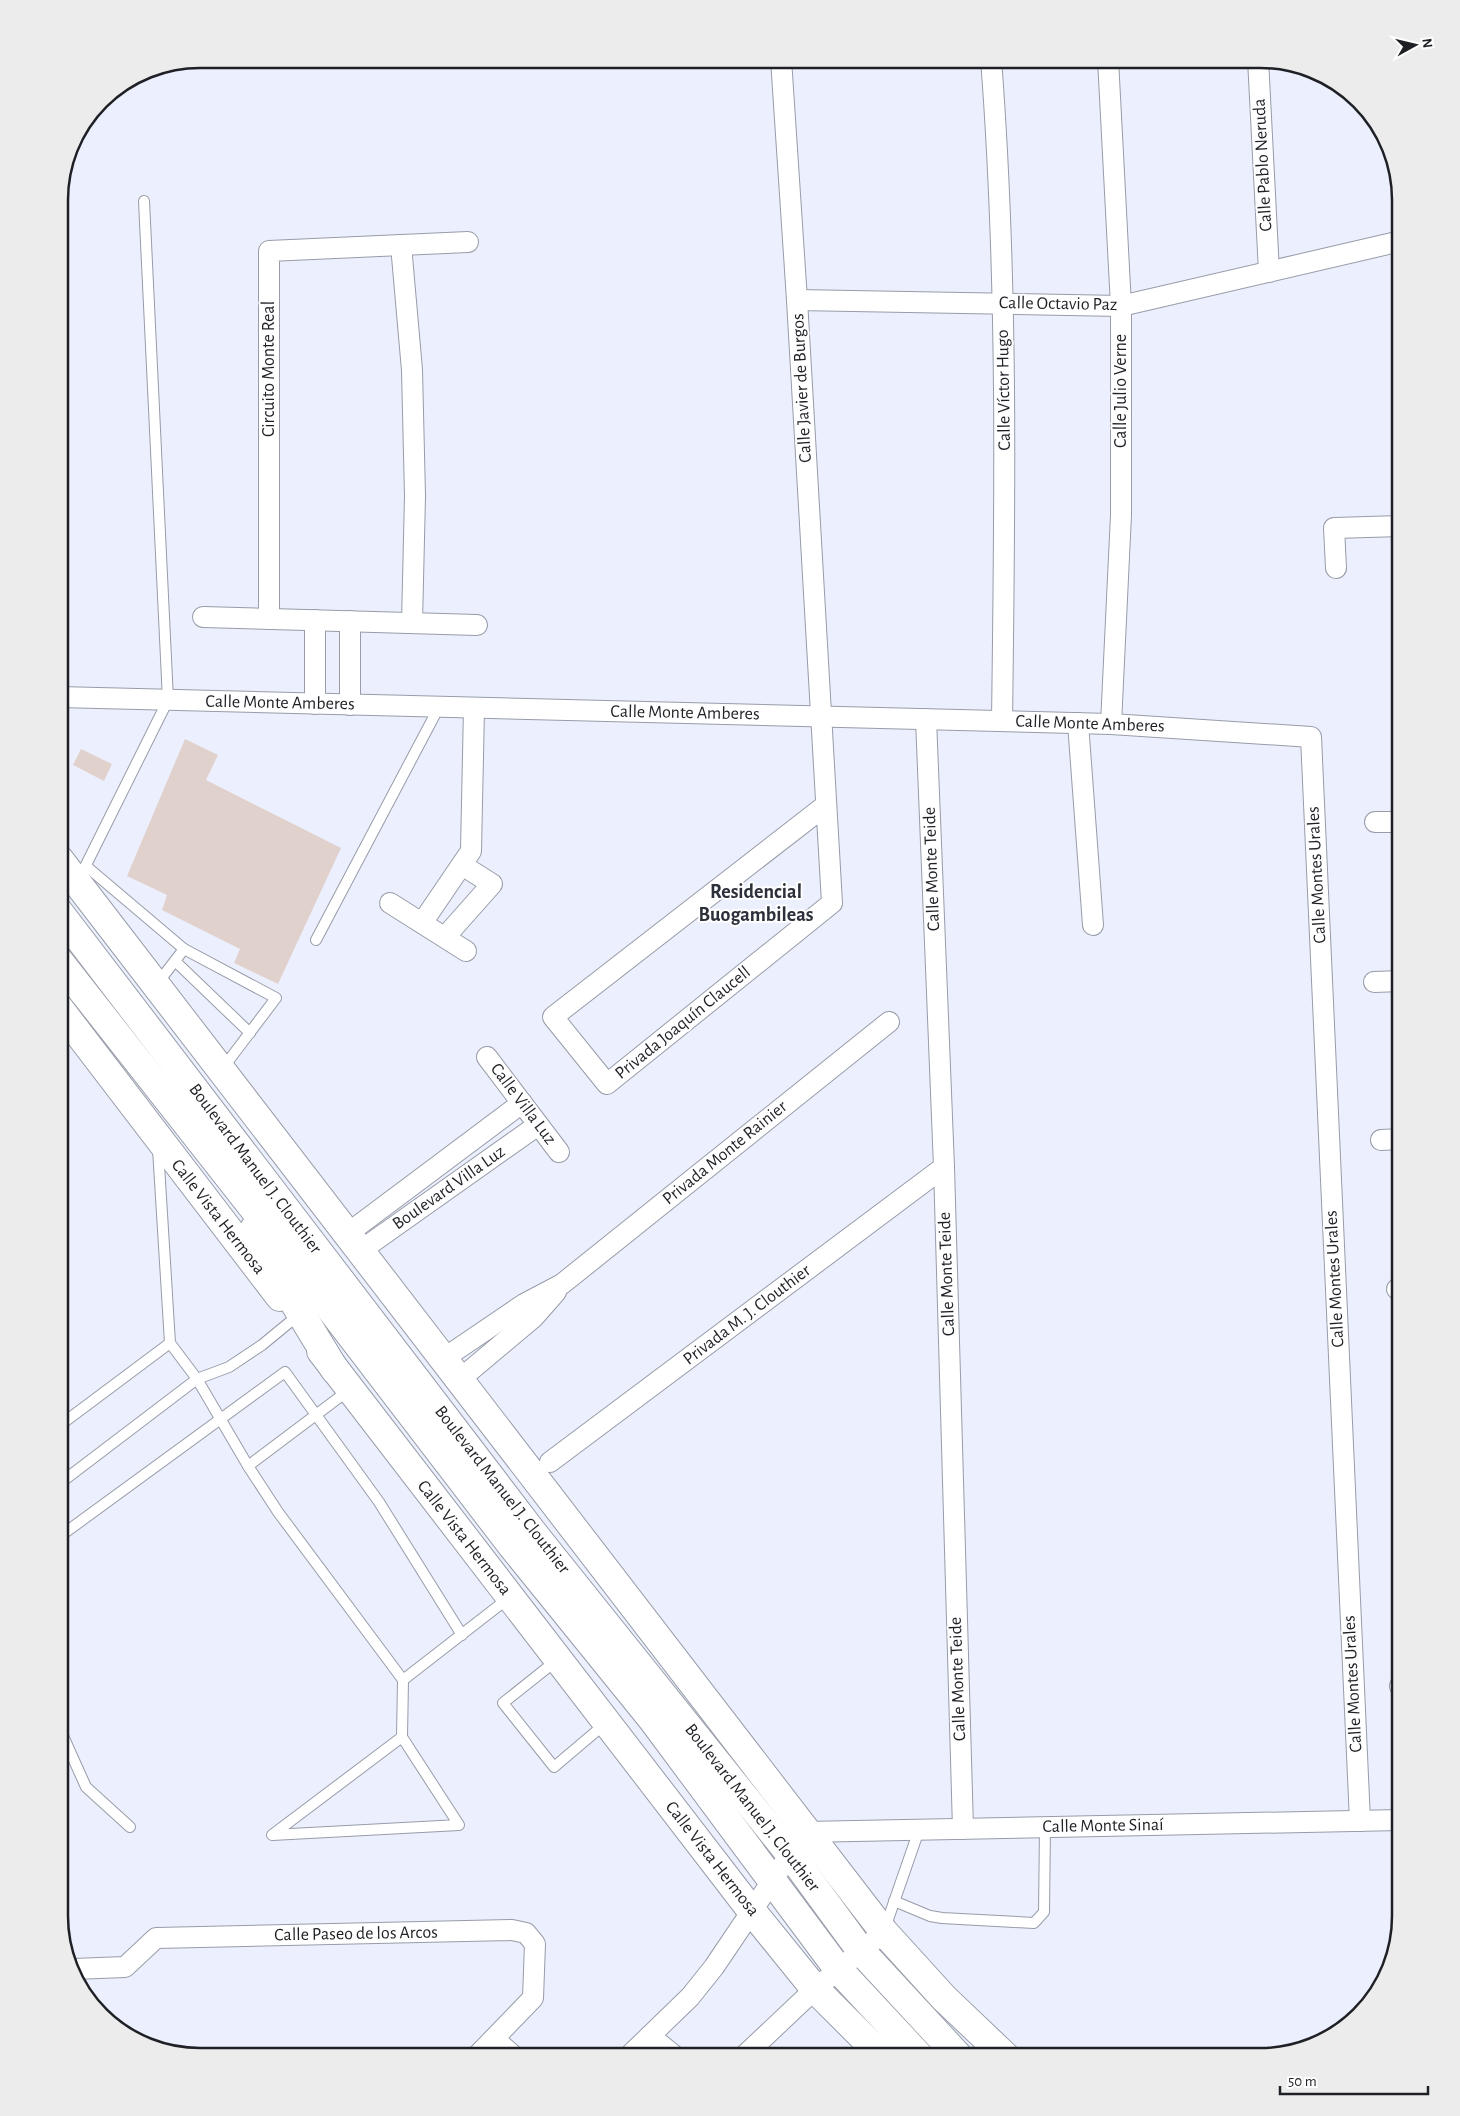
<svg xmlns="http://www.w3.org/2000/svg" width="1460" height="2116" font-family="'Alegreya Sans',sans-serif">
  <rect width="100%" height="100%" fill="#ecf0fe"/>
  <!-- building -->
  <g fill="#e1d1cd">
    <path d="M185,739L218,755L206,780L341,848L278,984L234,963L240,949L162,910L167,895L127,876Z"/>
    <path d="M81,749L112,764L104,781L73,765Z"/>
  </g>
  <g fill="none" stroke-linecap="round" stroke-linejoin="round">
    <defs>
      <g id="lane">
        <path d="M86,866L184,949L276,998L223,1068"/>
        <path d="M78,881L168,700L144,201"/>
        <path d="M316,940L439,707"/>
        <path d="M175,961L250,1033"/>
        <path d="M157,984L184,949"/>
        <path d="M349,1390L248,1466L278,1512L403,1680L510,1597"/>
        <path d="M59,1426L170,1343"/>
        <path d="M248,1466L197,1379L229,1367L262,1345L296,1317"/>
        <path d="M59,1484L197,1379L170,1343L158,1149"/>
        <path d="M59,1537L285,1372L379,1502L462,1635"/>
        <path d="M557,1660L503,1703L554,1767L606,1723"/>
        <path d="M59,1727L86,1787L130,1827"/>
        <path d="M402,1737L272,1835L459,1825L402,1737L403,1680"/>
        <path d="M894,1901L930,1916L942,1918L1034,1923L1044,1912L1045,1827"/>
        <path d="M885,1928L919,1830"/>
      </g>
      <g id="street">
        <path d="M781,59L797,300L832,903L607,1084L553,1017L826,805"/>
        <path d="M991,59C1008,279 1005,500 1002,721"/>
        <path d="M1108,59L1121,306V515L1111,724"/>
        <path d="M1258,59L1269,272"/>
        <path d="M401,245L412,370L415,496L412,623"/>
        <path d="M797,300L1121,306L1401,241"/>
        <path d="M1336,568L1334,528L1401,526"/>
        <path d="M203,617L477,625"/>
        <path d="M269,619V251L468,242"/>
        <path d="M315,620V704"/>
        <path d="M59,697L1111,724L1311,737L1360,1821"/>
        <path d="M350,705V621"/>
        <path d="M926,719L944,1167L963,1829"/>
        <path d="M1078,723L1093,925"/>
        <path d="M1375,822H1401"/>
        <path d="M390,903L466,951"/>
        <path d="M422,923L471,851L474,708"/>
        <path d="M445,937L492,884L462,865"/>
        <path d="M1374,982L1401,981"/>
        <path d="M487,1057L559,1152"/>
        <path d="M1381,1140L1401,1139"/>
        <path d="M347,1234L522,1103"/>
        <path d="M360,1251L538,1125"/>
        <path d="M1397,1289H1401"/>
        <path d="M443,1359L524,1304L562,1284L889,1022"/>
        <path d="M459,1380L534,1317L556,1292"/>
        <path d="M550,1462L944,1167"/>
        <path d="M1400,1686H1401"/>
        <path d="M73,1969L125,1967L156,1938L512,1930L526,1933L535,1944L533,1998L476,2057"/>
        <path d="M650,2036L676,2057"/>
        <path d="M494,2039L515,2057"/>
        <path d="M628,2057L690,1997L714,1967L805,1832L1401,1820"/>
        <path d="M743,2057L815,1989L884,1932"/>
      </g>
      <g id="secondary">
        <path d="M59,859L884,1932L944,1998L1006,2057"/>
        <path d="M59,1008L280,1297"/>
        <path d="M321,1351L751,1910L815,1989L883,2057"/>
      </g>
      <g id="primary">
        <path d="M59,912L534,1534L790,1854L861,1951L959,2057"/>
        <path d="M59,961L254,1209L512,1546L652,1719L838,1969L920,2057"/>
        <path d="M254,1229L272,1266L335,1370"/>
      </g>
    </defs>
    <!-- lane casing -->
    <use href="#lane" stroke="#979ca8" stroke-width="12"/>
    <!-- street casing -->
    <use href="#street" stroke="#979ca8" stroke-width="22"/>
    <!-- secondary casing -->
    <use href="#secondary" stroke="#979ca8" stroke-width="30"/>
    <!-- primary casing -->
    <use href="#primary" stroke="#979ca8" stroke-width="30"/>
    <!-- lane -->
    <use href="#lane" stroke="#fff" stroke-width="10"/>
    <!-- street -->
    <use href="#street" stroke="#fff" stroke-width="20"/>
    <!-- secondary -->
    <use href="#secondary" stroke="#fff" stroke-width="28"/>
    <!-- primary -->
    <use href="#primary" stroke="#fff" stroke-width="28"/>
  </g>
  <g text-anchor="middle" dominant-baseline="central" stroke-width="4" stroke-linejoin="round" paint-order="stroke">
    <!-- street labels -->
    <g font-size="18" fill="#1e2025" stroke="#fefefe">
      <text transform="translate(1263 165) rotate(-93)">Calle Pablo Neruda</text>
      <text transform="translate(1058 304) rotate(1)">Calle Octavio Paz</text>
      <text transform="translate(269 369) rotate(-90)">Circuito Monte Real</text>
      <text transform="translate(802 388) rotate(-93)">Calle Javier de Burgos</text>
      <text transform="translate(1004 390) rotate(-91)">Calle Víctor Hugo</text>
      <text transform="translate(1121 391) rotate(-90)">Calle Julio Verne</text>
      <text transform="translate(280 703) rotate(1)">Calle Monte Amberes</text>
      <text transform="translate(685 713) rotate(1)">Calle Monte Amberes</text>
      <text transform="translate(1090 724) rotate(2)">Calle Monte Amberes</text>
      <text transform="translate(932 869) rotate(-92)">Calle Monte Teide</text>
      <text transform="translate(1317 875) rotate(-93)">Calle Montes Urales</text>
      <text transform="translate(683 1023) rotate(-39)">Privada Joaquín Claucell</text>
      <text transform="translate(523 1104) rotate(53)">Calle Villa Luz</text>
      <text transform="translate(725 1153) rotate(-39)">Privada Monte Rainier</text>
      <text transform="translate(255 1169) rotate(53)">Boulevard Manuel J. Clouthier</text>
      <text transform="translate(449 1188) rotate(-35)">Boulevard Villa Luz</text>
      <text transform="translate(218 1217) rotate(52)">Calle Vista Hermosa</text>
      <text transform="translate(947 1274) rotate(-92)">Calle Monte Teide</text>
      <text transform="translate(1335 1279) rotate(-93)">Calle Montes Urales</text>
      <text transform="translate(747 1315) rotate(-37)">Privada M. J. Clouthier</text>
      <text transform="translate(502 1490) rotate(52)">Boulevard Manuel J. Clouthier</text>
      <text transform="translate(464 1538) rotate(52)">Calle Vista Hermosa</text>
      <text transform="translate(958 1679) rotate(-92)">Calle Monte Teide</text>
      <text transform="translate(1353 1684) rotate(-93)">Calle Montes Urales</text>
      <text transform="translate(752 1808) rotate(52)">Boulevard Manuel J. Clouthier</text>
      <text transform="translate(1103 1826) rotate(-1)">Calle Monte Sinaí</text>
      <text transform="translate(712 1859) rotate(52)">Calle Vista Hermosa</text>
      <text transform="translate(356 1934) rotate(-1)">Calle Paseo de los Arcos</text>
    </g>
    <!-- quarter labels -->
    <g font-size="20" font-weight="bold" fill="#2c303a" stroke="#fefefe">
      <text x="756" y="892">Residencial<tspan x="756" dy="23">Buogambileas</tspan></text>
    </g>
  </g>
  <!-- crop -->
  <path d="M0 0H1460V2116H0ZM200 68H1260A132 132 0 0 1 1392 200V1916A132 132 0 0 1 1260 2048H200A132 132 0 0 1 68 1916V200A132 132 0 0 1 200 68Z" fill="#ececed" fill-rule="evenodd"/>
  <path fill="none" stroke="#1e2025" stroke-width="2.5" d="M200 68H1260A132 132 0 0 1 1392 200V1916A132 132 0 0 1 1260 2048H200A132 132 0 0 1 68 1916V200A132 132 0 0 1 200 68Z"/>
  <!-- north arrow -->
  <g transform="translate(1415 45) rotate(82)" stroke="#fefefe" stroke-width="4" paint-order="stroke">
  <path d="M0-4L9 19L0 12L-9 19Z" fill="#1e2025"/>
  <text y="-8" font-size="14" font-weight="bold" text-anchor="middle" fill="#1e2025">N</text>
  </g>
  <!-- scale -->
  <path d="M1280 2086v8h148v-8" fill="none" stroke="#1e2025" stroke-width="2.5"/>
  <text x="1288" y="2086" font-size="15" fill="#1e2025" stroke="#fefefe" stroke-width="4" paint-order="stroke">50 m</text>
</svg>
